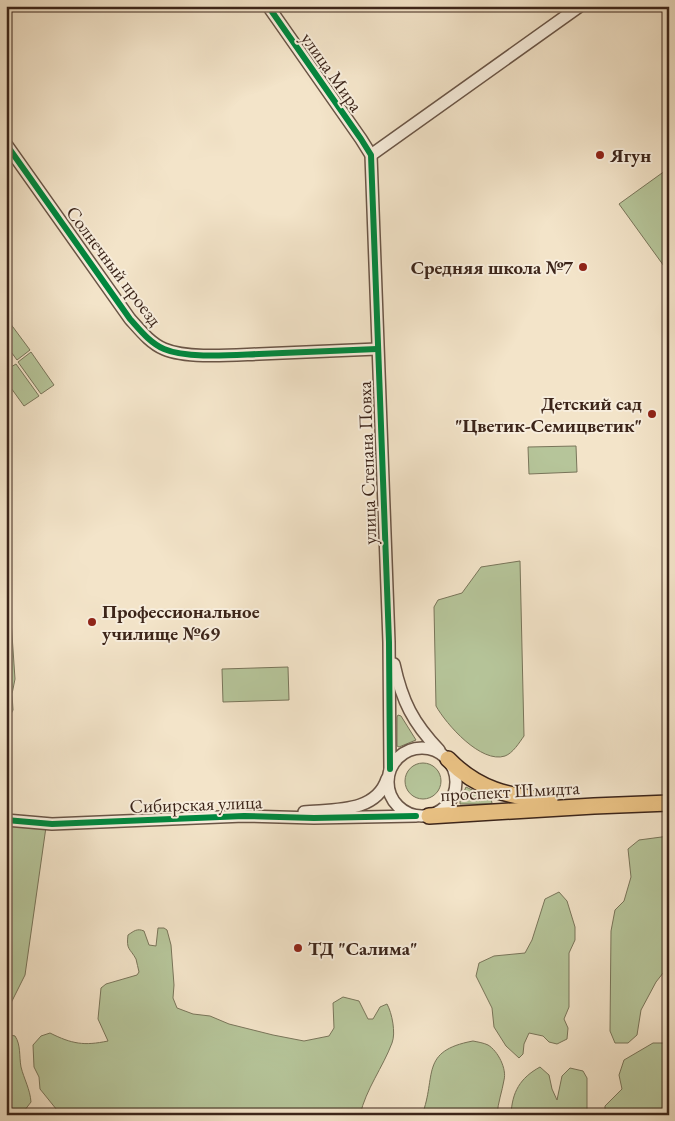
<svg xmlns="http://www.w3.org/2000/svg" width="675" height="1121" font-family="'EB Garamond',serif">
  <rect width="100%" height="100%" fill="#f3e4c9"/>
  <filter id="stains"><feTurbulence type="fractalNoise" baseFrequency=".004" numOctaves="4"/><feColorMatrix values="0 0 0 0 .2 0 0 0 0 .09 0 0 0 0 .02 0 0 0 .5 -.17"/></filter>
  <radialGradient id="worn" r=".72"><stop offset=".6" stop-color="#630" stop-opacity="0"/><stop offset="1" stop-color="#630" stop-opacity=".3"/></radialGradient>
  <!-- green -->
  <g fill="#b6c59a" stroke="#79755a">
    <path d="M669,168V273L619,204Z"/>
    <path d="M6,319H7L30,350L17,360L6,345Z"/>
    <path d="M31,352L54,385L41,394L18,362Z"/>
    <path d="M16,364L39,396L24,406L6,381V370Z"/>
    <path d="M576,446L577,472L529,474L528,447Z"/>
    <path d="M520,561L524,736C519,743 513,753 505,756C481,764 446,724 436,706L434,607L438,600L462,593L481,567Z"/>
    <path d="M6,603L10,605L15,679L12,694L13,710L6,724Z"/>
    <path d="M288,667L289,700L223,702L222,669Z"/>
    <path d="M398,715L401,716L416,740L399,747L397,746V717Z"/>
    <circle cx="423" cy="781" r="18"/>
    <path d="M466,787L491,799L492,803L490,804H460V801Z"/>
    <path d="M6,825L46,827L25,975L6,1013Z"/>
    <path d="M669,836V969L667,968L656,982L641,1010L637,1035L628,1043H615L610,1031L611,931L615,910L624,901L631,877L628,849L639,840Z"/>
    <path d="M559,892L567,901L575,927V940L569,953V1007L564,1019L568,1028L567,1039L557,1044L549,1042L543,1036L529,1033L524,1044L523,1054L519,1058L506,1046L494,1027L492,1008L476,976L479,963L494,956L525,953L532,940L545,899Z"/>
    <path d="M158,928H164L167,930L171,945L174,985L173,998L177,1008L193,1014L210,1016L229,1024L273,1035L304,1041L329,1036L334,1028L333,1003L343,997L359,1001L368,1019H373L380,1007L387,1004C392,1013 396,1033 392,1043C383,1067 366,1089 360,1115H61L40,1089L39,1077L34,1067L33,1045L41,1036L50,1033C72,1044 84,1046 108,1041L98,1019L101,988L106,984L137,975L139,972C138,968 137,963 136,959C130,948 126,950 128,935C134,931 137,928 144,931L149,945L156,946Z"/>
    <path d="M6,1034L15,1036C21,1045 19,1056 21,1067C24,1079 30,1089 31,1102L21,1115H6Z"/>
    <path d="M473,1041C478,1042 484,1043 488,1045C498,1051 507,1069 504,1080C502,1092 498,1102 497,1115H422C437,1076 419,1051 473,1041Z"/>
    <path d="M653,1043H669V1115H605V1106L622,1089L619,1075L624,1060Z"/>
    <path d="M540,1067L549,1075L552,1089L557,1100L562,1076L570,1068L583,1071L587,1078V1115H511C512,1092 520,1078 540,1067Z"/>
  </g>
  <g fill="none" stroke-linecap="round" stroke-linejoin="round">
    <defs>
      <g id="minor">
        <path d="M268,6L361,139L371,155L389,642L390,769"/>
        <path d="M6,144L130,319C140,330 150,343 164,349C187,359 233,355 259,354C298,352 338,351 377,349"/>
        <path d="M371,155L580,6"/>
        <path d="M394,664C402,701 413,723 439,750"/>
        <circle cx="422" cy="782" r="34"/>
        <path d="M304,812C334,809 376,813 387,779"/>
        <path d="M6,820L52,824L244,816L314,818L416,816"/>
      </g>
      <g id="major">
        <path d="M448,759C478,790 508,796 550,801"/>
        <path d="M429,816L594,806L669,803"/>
      </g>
    </defs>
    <!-- minor casing -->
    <use href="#minor" stroke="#6a5546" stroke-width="14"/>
    <!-- major casing -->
    <use href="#major" stroke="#3c251a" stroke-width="18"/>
    <!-- minor -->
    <use href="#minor" stroke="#f7eddc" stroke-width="11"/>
    <!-- major -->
    <use href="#major" stroke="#eac284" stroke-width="15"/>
    <defs>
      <g id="cycleway">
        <path d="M268,6L361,139L371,155L389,642L390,769"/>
        <path d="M6,144L130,319C140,330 150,343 164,349C187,359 233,355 259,354C298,352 338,351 377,349"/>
        <path d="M6,820L52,824L244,816L314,818L416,816"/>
      </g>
    </defs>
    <!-- cycleway casing -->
    <use href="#cycleway" stroke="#f7eddc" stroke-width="9"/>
    <!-- cycleway -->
    <use href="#cycleway" stroke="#00873e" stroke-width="6"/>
  </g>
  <!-- markers -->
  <g fill="#8f2418" stroke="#f7eddc" stroke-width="2">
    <circle cx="600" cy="155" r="5"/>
    <circle cx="583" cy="267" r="5"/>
    <circle cx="652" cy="414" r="5"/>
    <circle cx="92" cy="622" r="5"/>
    <circle cx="298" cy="948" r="5"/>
  </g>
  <g text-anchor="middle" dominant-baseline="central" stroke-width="4" stroke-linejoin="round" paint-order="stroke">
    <!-- street labels -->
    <g font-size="19" fill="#3c251a" stroke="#f7eddc">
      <text transform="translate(332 72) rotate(55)">улица Мира</text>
      <text transform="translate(114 266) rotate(53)">Солнечный проезд</text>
      <text transform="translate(367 463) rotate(-92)">улица Степана Повха</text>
      <text transform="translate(510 791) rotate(-3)">проспект Шмидта</text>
      <text transform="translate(196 804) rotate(-2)">Сибирская улица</text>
    </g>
    <!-- poi labels -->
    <g font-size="19" font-weight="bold" fill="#3c251a" stroke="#f7eddc" text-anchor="start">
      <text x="610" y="155">Ягун</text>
      <text x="573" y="267" text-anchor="end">Средняя школа №7</text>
      <text x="642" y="403" text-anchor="end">Детский сад<tspan x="642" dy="22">"Цветик-Семицветик"</tspan></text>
      <text x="102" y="611">Профессиональное<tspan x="102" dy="22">училище №69</tspan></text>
      <text x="308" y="948">ТД "Салима"</text>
    </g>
  </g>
  <!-- margin -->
  <rect width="675" height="1121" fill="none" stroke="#f3e4c9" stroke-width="25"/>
  <rect x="8" y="8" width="660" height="1106" fill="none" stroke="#3c251a" stroke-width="2.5"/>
  <rect x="12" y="12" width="650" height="1096" fill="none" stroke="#3c251a"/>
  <rect width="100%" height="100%" filter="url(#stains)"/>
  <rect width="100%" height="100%" fill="url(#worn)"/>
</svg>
